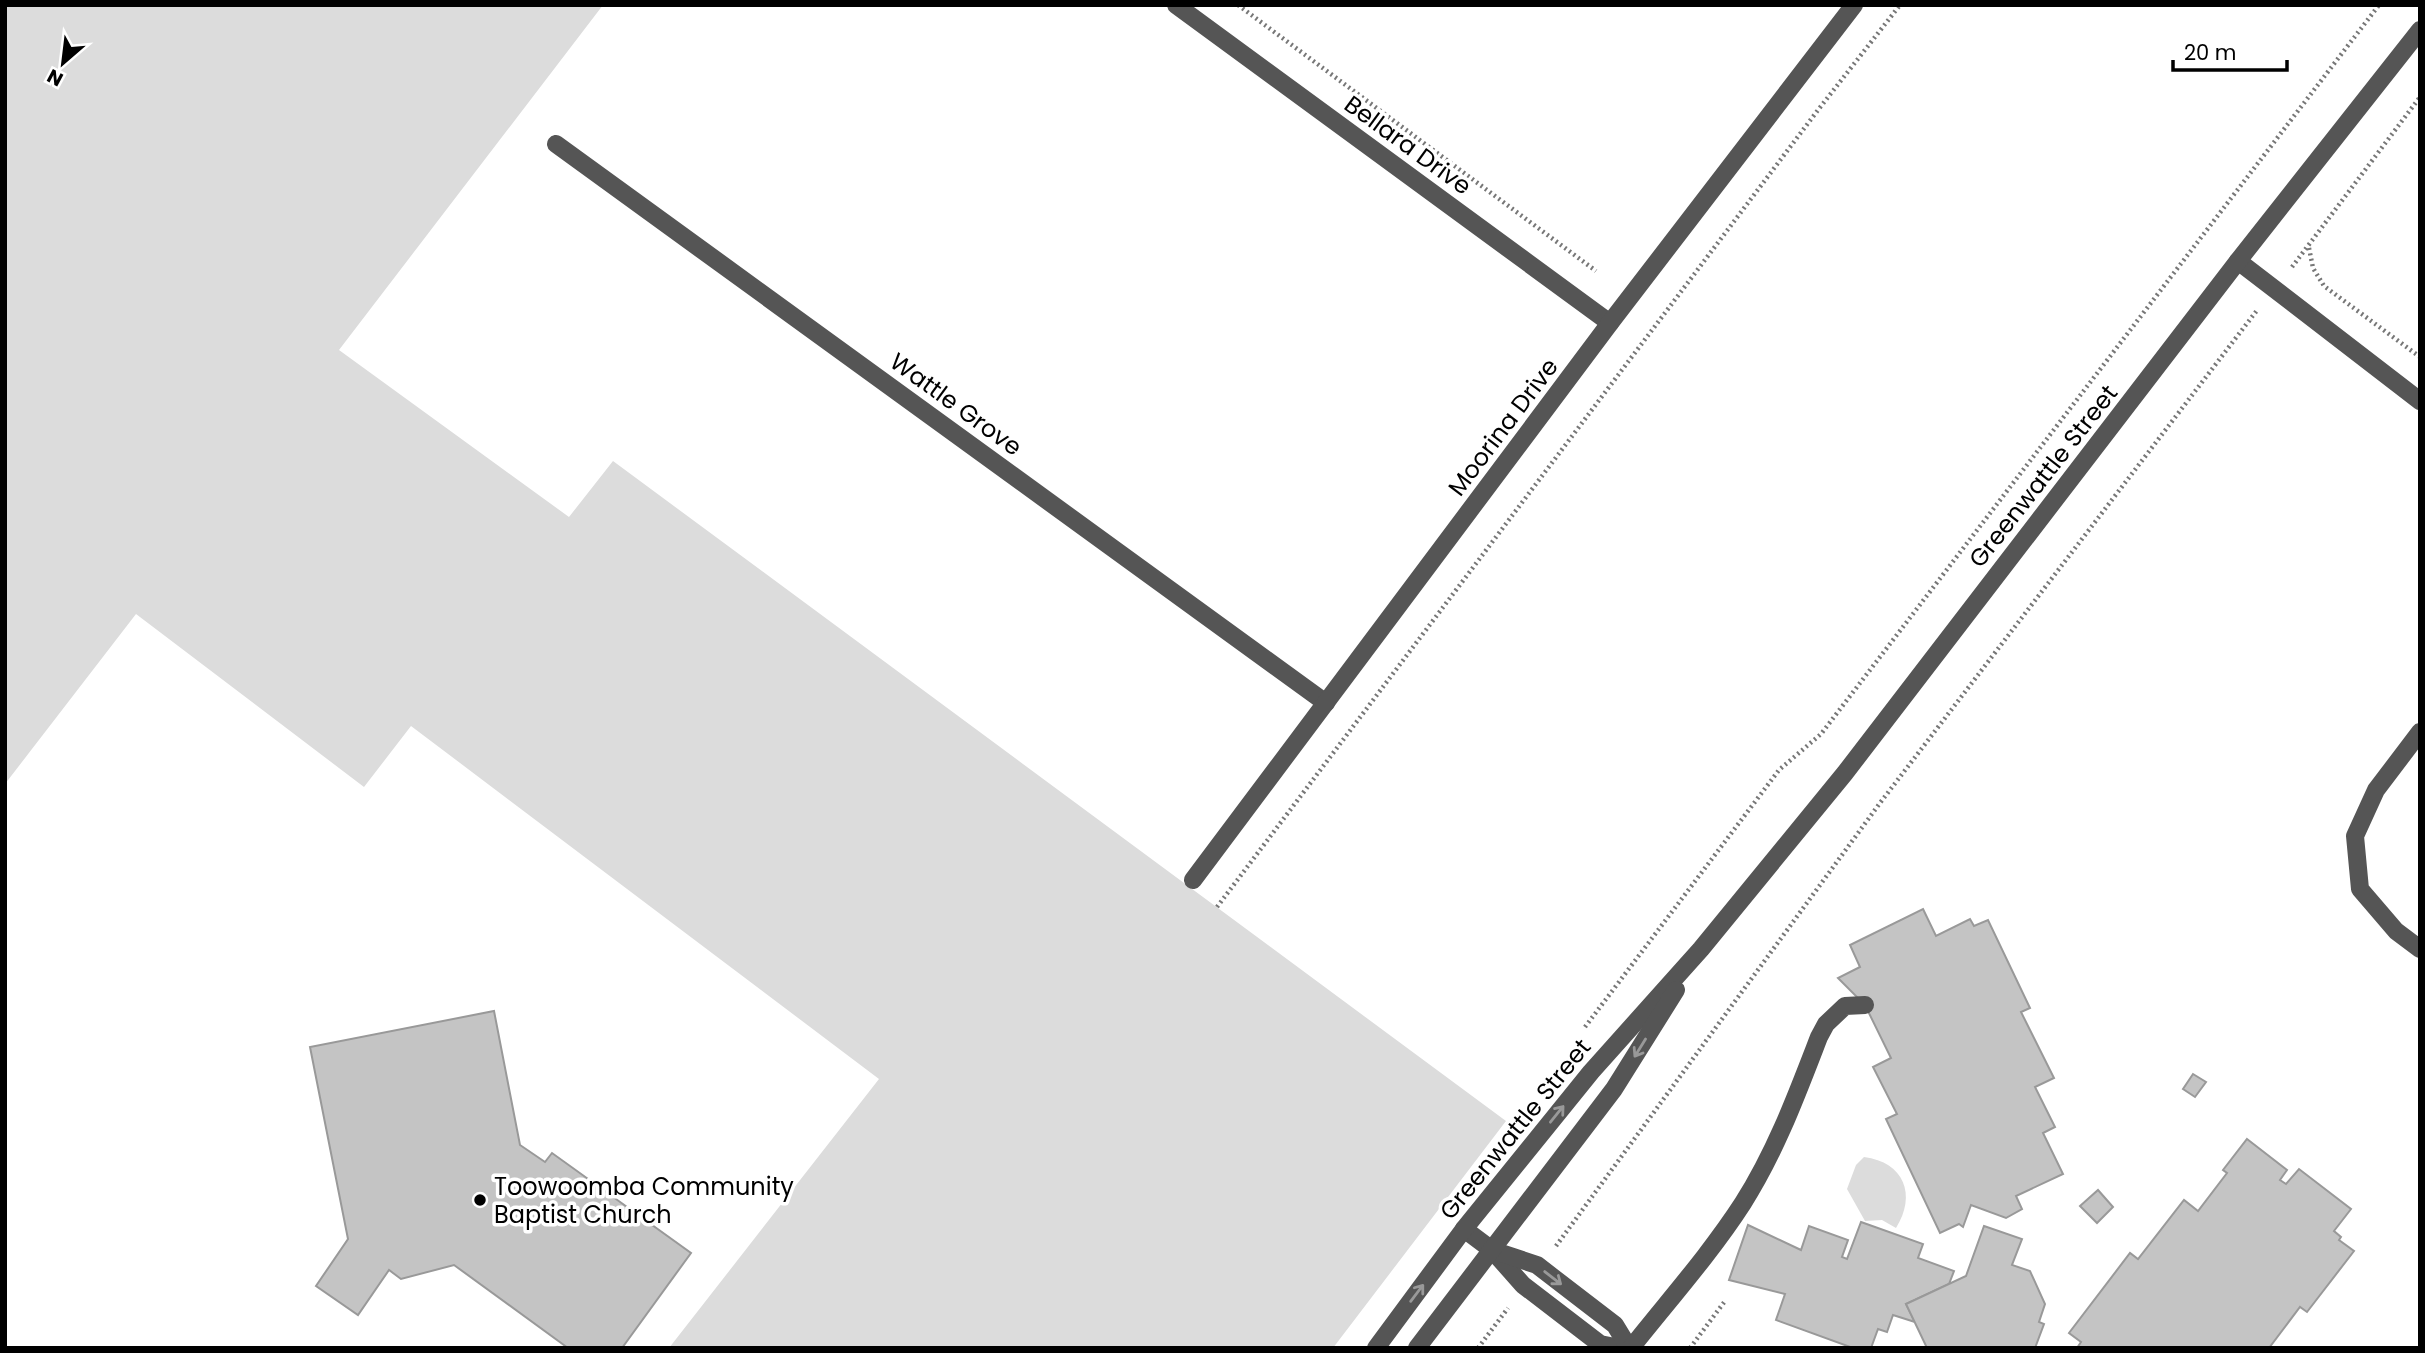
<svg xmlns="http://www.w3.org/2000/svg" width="2425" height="1353" font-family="Poppins,sans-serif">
  <rect width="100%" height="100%" fill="#fff"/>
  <!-- green -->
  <g fill="#dcdcdc">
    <path d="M5,5H603L339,350L569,517L613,461L1506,1121L1333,1348H669L879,1079L411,726L364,787L136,614L5,784Z"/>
    <path d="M1864,1157C1904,1162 1917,1195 1896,1228L1882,1220L1865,1221L1847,1189L1856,1165Z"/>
  </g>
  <!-- building -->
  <g fill="#c4c4c4" stroke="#999" stroke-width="2">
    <path d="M1923,909L1936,936L1970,919L1974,926L1988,920L2030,1008L2021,1012L2054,1078L2035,1087L2055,1127L2043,1133L2063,1174L2016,1196L2022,1209L2006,1218L1971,1205L1963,1227L1959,1224L1940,1233L1886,1119L1897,1114L1873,1067L1891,1058L1865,1005L1838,978L1860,967L1850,945Z"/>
    <path d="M494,1011L520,1145L545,1162L552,1153L691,1253L622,1348H568L454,1265L401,1279L389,1270L358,1315L316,1286L348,1239L310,1047Z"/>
    <path d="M2193,1074L2206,1082L2195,1097L2183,1089Z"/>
    <path d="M2247,1139L2287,1170L2280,1180L2286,1184L2299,1169L2351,1209L2334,1231L2341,1237L2339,1240L2354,1251L2307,1312L2300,1307L2269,1348H2077L2081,1342L2069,1333L2130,1253L2138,1259L2184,1200L2198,1211L2227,1173L2223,1170Z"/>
    <path d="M2098,1190L2113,1207L2097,1223L2080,1206Z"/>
    <path d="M1861,1222L1923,1244L1918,1258L1954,1271L1949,1284L1906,1304L1915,1322L1893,1315L1887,1332L1878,1329L1871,1348H1853L1776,1320L1785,1294L1729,1280L1748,1225L1801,1250L1809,1226L1848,1240L1842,1257L1847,1259Z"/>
    <path d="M1984,1226L2022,1239L2012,1265L2030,1271L2045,1304L2039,1322L2044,1324L2035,1348H1927L1906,1304L1966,1276Z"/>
  </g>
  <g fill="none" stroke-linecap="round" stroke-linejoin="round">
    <!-- path -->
    <g stroke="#777" stroke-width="4.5" stroke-dasharray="2 3.5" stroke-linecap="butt">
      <path d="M1238,5L1596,271"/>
      <path d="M2309,248L2313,268L2324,286L2420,357"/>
      <path d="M2292,267L2420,97"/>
      <path d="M1217,907L1818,110L1900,5"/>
      <path d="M1585,1027L1779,770L1821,734L2379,5"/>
      <path d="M1556,1246L1880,803L2258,309"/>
      <path d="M1478,1348L1508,1308"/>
      <path d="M1690,1348L1725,1301"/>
    </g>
    <!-- minor -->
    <g stroke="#555" stroke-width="18">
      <path d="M1176,5L1610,323"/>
      <path d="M556,144L1326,703"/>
      <path d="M2238,261L2420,401"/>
      <path d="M2420,732L2376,790L2355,836L2360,889L2396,931L2420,949"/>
      <path d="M1193,880L1610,323L1854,5"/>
      <path d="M1464,1229L1492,1250L1523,1285L1600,1344L1620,1348"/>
      <path d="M1495,1251L1537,1265L1615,1325L1629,1348"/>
      <path d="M1376,1348L1464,1229L1591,1072L1701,949L1845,773L2238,261L2420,30"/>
      <path d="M1417,1348L1614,1089L1676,990"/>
      <path d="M1631,1348C1669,1300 1710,1254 1743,1203C1776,1151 1797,1094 1819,1037L1826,1024L1845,1006L1865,1005"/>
    </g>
  </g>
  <!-- one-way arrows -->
  <defs><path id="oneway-shaft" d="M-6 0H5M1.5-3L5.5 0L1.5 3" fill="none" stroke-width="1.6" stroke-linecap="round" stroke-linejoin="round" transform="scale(1.75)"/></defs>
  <g stroke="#999">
    <use href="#oneway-shaft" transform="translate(1640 1048) rotate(122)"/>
    <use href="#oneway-shaft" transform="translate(1557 1114) rotate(-51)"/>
    <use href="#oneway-shaft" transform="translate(1553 1278) rotate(38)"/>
    <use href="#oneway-shaft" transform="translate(1417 1293) rotate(-53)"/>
  </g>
  <!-- markers -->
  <circle fill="#000" stroke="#fff" stroke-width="2.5" cx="480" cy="1200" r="7"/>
  <g text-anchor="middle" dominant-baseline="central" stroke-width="7" stroke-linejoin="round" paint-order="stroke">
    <!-- street labels -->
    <g font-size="24" fill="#000" stroke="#fff">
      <text transform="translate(1408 145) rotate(36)">Bellara Drive</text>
      <text transform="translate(956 404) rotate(36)">Wattle Grove</text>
      <text transform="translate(1503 427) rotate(-53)">Moorina Drive</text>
      <text transform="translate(2043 476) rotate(-52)">Greenwattle Street</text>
      <text transform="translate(1515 1129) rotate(-51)">Greenwattle Street</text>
    </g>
    <!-- poi labels -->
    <g font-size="24" fill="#000" stroke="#fff" text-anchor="start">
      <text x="494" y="1186">Toowoomba Community<tspan x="494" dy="28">Baptist Church</tspan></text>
    </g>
  </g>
  <!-- border -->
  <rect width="2425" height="1353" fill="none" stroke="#000000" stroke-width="14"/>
  <!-- north arrow -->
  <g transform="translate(63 63) rotate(208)" stroke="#ffffff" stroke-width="5" paint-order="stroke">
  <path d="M0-5L12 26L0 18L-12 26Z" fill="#000000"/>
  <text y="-10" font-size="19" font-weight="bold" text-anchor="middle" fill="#000000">N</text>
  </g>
  <!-- scale -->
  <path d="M2173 60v10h114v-10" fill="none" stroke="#000000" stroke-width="3.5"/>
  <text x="2184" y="60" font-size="21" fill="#000000" stroke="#ffffff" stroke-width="5" paint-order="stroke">20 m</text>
</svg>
